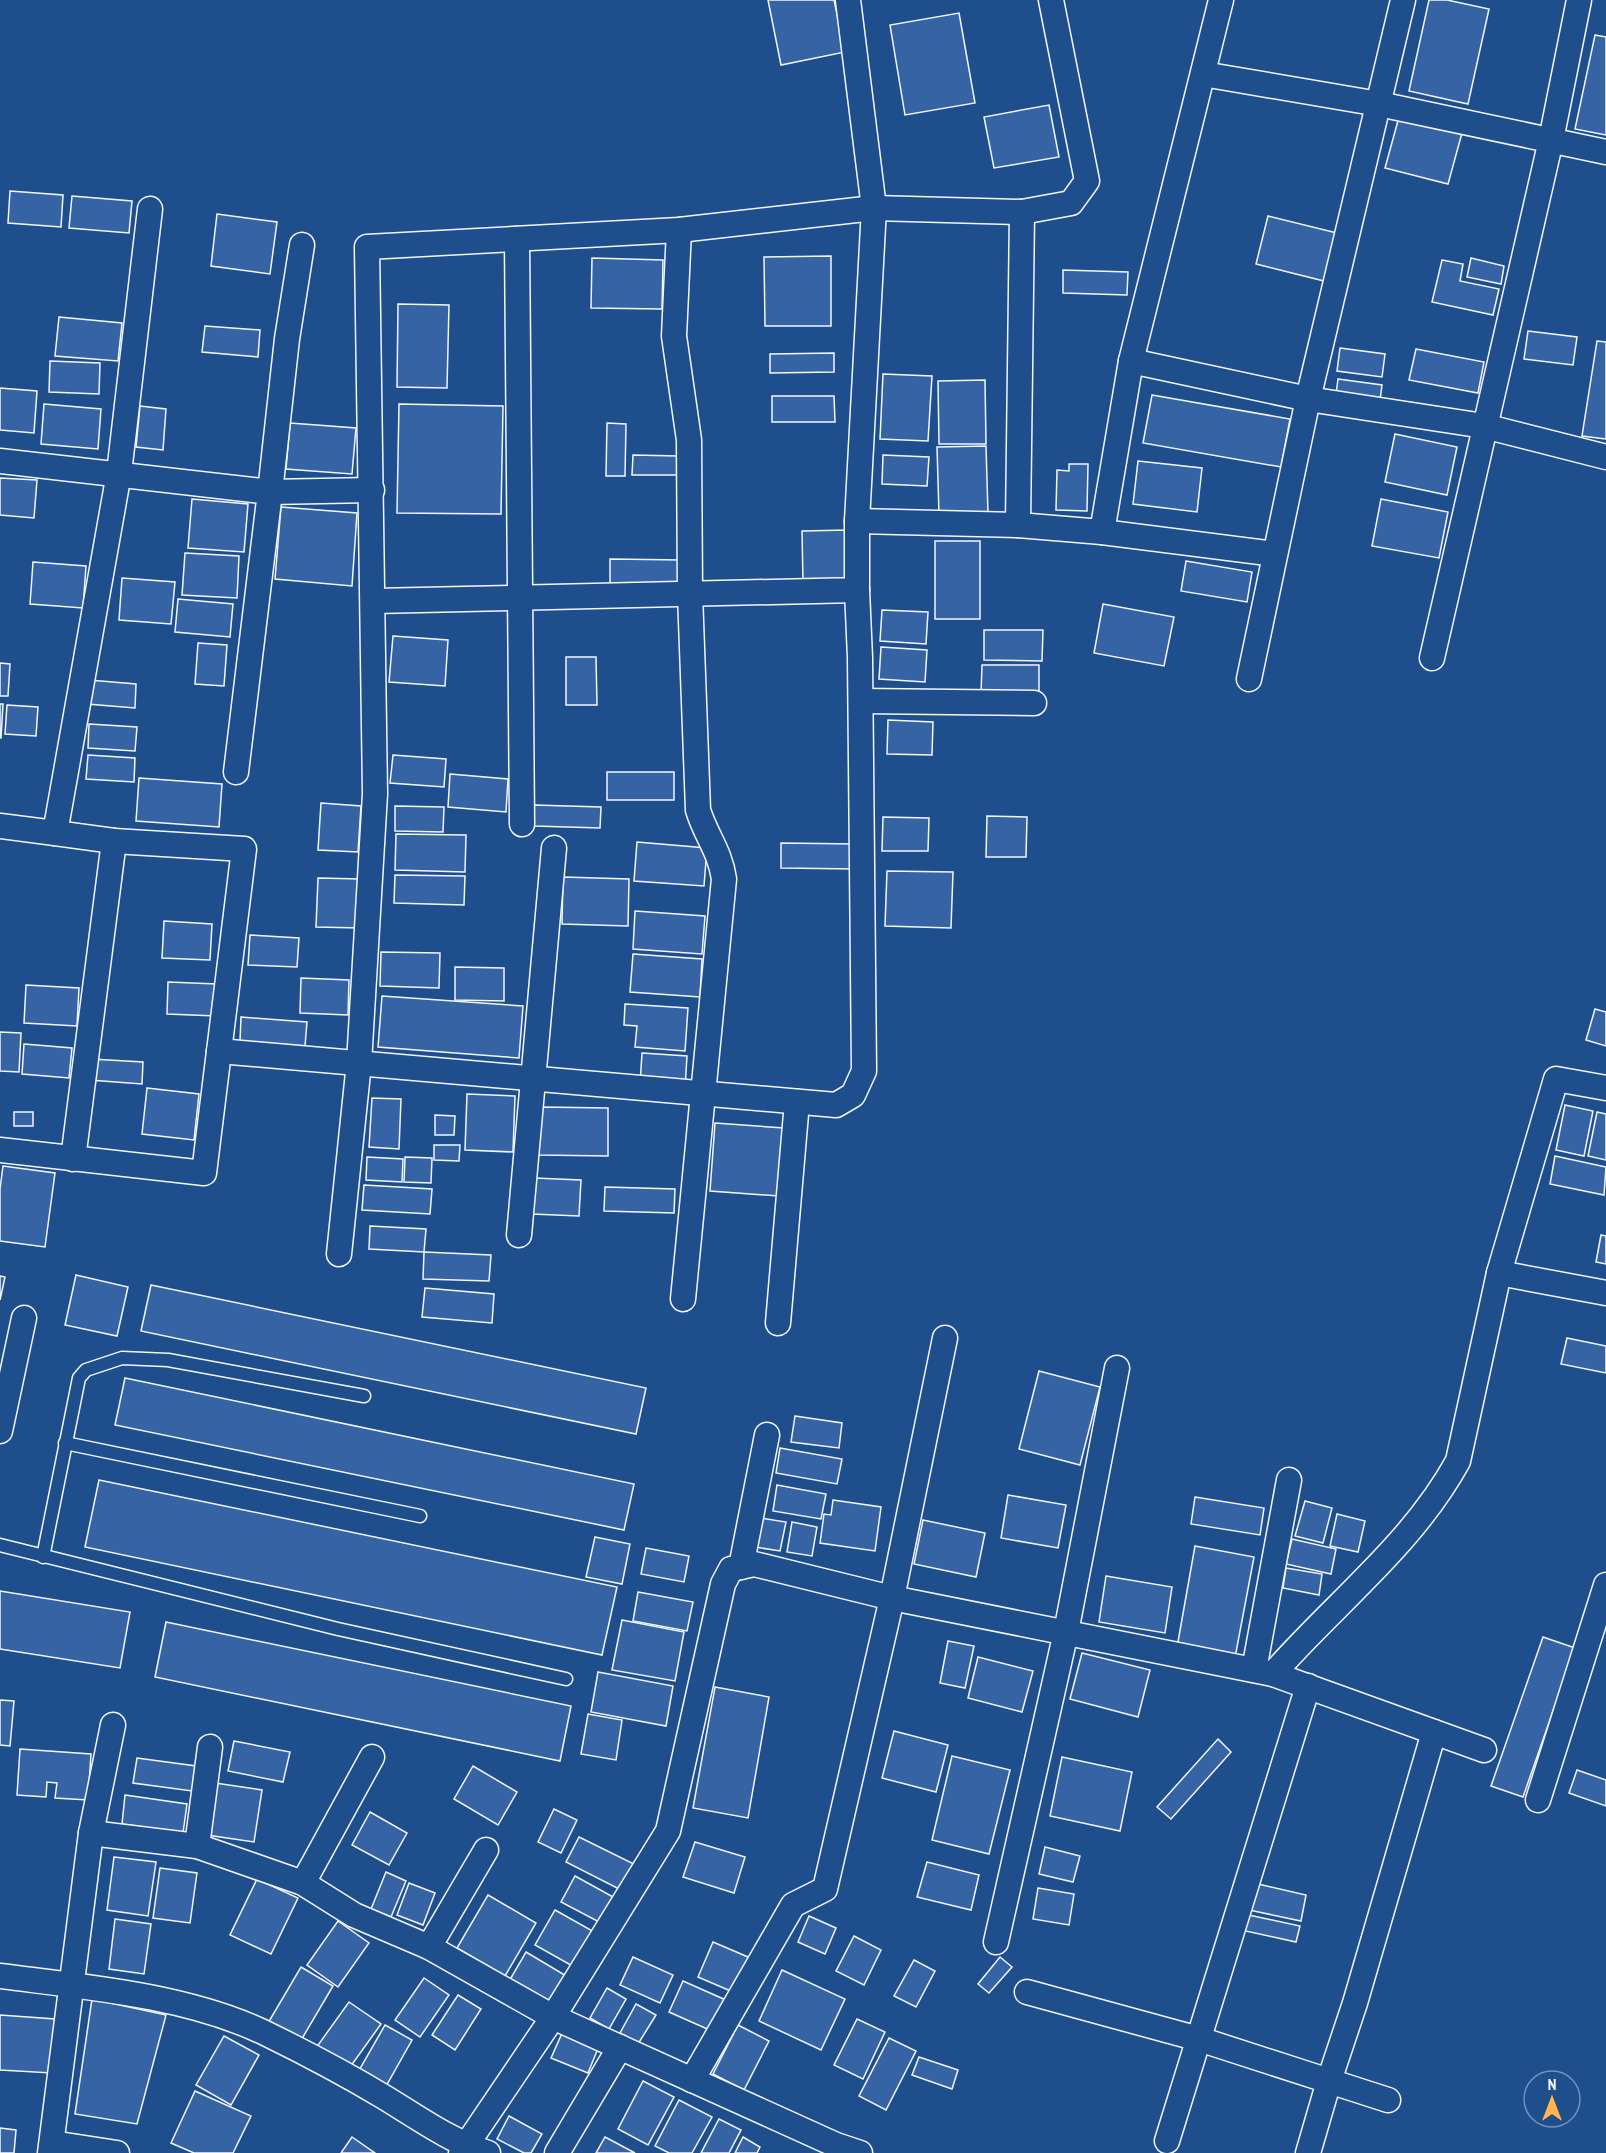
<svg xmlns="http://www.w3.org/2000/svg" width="1606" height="2153" font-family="'PT Sans Narrow',sans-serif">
  <rect width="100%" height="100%" fill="#1f4e8c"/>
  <!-- building -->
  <g fill="#3563a3" stroke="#f2f6ff" stroke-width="1.5">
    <path d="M768,0H834L845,52L781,65Z"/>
    <path d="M1429,0H1447L1489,9L1468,104L1409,91Z"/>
    <path d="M959,13L975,103L905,115L890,25Z"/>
    <path d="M1595,35L1606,37V135L1575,129Z"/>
    <path d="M1049,105L1059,157L994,168L984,117Z"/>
    <path d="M1399,117L1462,133L1448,184L1385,168Z"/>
    <path d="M10,191L63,195L61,227L8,223Z"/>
    <path d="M72,196L132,201L129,233L69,228Z"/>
    <path d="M217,214L277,222L270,274L211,266Z"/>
    <path d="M1268,216L1337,233L1324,281L1256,264Z"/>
    <path d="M831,256V326H765L764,257Z"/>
    <path d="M592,258L663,260L662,309L591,308Z"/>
    <path d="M1471,258L1504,266L1501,284L1467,277Z"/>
    <path d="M1442,260L1463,264L1460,281L1499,289L1493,315L1432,302Z"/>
    <path d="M1063,270L1128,272L1127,295L1063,293Z"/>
    <path d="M398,304L449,305L447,388L397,387Z"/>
    <path d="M59,317L122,323L118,361L55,356Z"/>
    <path d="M205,326L260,330L258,357L202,352Z"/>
    <path d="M1528,331L1577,337L1573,365L1524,359Z"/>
    <path d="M1597,341L1606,342V439L1582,436Z"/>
    <path d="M1340,348L1385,354L1382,377L1337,371Z"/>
    <path d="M1416,349L1484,362L1478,393L1409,380Z"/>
    <path d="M834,353V372L770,373V354Z"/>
    <path d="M50,361L100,363L99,394L49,392Z"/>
    <path d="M883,374L932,376L928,441L880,439Z"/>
    <path d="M1338,379L1382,385L1379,408L1335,402Z"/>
    <path d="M985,380L986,444H939L938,381Z"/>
    <path d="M0,388L37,391L34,433L0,430Z"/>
    <path d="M1152,395L1290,419L1281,467L1143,443Z"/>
    <path d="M772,396H834L835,422H772Z"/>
    <path d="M44,404L101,409L98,449L41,444Z"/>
    <path d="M399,404L503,406L501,514L397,513Z"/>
    <path d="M140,406L166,409L163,450L136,447Z"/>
    <path d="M290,423L356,428L352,474L286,469Z"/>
    <path d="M607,423L626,424L625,476H606Z"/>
    <path d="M1395,434L1457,447L1447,495L1385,482Z"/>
    <path d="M986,446L988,513L939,514L937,447Z"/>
    <path d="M633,455L678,456L677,475H632Z"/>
    <path d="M883,455L929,457L927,486L882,484Z"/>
    <path d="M1138,461L1202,468L1197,512L1133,504Z"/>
    <path d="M1069,464H1088L1087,511L1056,510L1057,470L1069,471Z"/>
    <path d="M0,478L37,480L34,518L0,515Z"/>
    <path d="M192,499L248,504L244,552L188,548Z"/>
    <path d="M1381,499L1448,512L1439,558L1372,546Z"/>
    <path d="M281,507L357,513L352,586L275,579Z"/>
    <path d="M847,530V583H803L802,531Z"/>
    <rect x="935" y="541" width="45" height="78"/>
    <path d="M185,553L239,556L237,598L182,595Z"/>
    <path d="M610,559L682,560V590L610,589Z"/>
    <path d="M1186,561L1252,572L1247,602L1181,591Z"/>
    <path d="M33,562L86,566L83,608L30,604Z"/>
    <path d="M122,578L175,582L171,624L119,620Z"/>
    <path d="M178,599L233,604L230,637L175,632Z"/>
    <path d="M1103,604L1174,617L1164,666L1094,653Z"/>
    <path d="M882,610L928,612L926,644L880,641Z"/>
    <path d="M984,630H1043L1042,661L984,660Z"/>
    <path d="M393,636L448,640L445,686L389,682Z"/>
    <path d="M198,643L227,645L224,686L195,684Z"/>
    <path d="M881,647L927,650L925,682L879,679Z"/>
    <path d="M566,657H596L597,705H566Z"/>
    <path d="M0,663L10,664L8,696H0Z"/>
    <path d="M982,665H1039V693H981Z"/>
    <path d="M89,680L136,684L135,708L87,704Z"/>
    <path d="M0,704H3L1,738H0Z"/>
    <path d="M7,705L38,707L36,736L5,734Z"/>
    <path d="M888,720L933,722L932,755L887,754Z"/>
    <path d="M89,724L137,727L135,751L88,748Z"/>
    <path d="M88,755L135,758L134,782L86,779Z"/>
    <path d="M393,755L446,759L444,787L390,783Z"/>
    <rect x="607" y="772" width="67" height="28"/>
    <path d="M450,774L508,779L506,812L448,807Z"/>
    <path d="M139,778L222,784L219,827L136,821Z"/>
    <path d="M321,803L361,806L358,852L318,850Z"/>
    <path d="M534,805L601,807L600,828L534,826Z"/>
    <path d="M395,806L444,807L443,832L395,831Z"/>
    <path d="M987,816L1027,817L1026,857H986Z"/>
    <path d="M883,817L929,818L928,851H882Z"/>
    <path d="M396,834L466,835L465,872L395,870Z"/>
    <path d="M637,842L707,848L704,886L634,881Z"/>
    <path d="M781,843L856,844V869L781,868Z"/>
    <path d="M887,871L953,872L951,928L885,926Z"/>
    <path d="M395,875L465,876L464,905L394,903Z"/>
    <path d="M563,877L629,879L628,926L562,924Z"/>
    <path d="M318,878L361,879L360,928L316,927Z"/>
    <path d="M635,911L705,916L702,954L633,949Z"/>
    <path d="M164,921L212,924L210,960L162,958Z"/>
    <path d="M250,935L299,938L297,967L248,965Z"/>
    <path d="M381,952L440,953L439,988L380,986Z"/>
    <path d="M633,954L702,959L700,997L630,992Z"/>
    <path d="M455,967L504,968V1001L455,1000Z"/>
    <path d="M301,978L349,980L348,1015L300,1013Z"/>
    <path d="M168,982L217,984L216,1016L167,1014Z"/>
    <path d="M26,985L79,988L77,1026L24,1023Z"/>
    <path d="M382,996L523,1006L519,1058L378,1047Z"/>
    <path d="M625,1004L688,1008L685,1051L635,1047L637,1026L624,1025Z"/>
    <path d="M1595,1009L1606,1012V1046L1586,1040Z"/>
    <path d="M241,1017L307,1022L305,1046L240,1041Z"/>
    <path d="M0,1032L21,1033L19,1072L0,1071Z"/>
    <path d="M24,1044L72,1048L69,1078L22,1074Z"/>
    <path d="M642,1053L687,1056L685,1088L640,1084Z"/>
    <path d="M91,1059L143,1062L142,1084L89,1080Z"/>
    <path d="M147,1088L199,1094L194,1140L142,1134Z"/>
    <path d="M467,1094L515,1096L513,1152L465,1150Z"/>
    <path d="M372,1098L401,1099L399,1149L369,1147Z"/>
    <path d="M1565,1105L1593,1111L1584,1156L1556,1150Z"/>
    <path d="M540,1107L608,1108V1156L539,1155Z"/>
    <rect x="14" y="1112" width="19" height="14"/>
    <path d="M1597,1112L1606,1114V1160L1588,1156Z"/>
    <path d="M435,1115L455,1116L454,1135H435Z"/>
    <path d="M715,1123L784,1128L779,1196L710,1191Z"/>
    <path d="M434,1145H460L459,1161L434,1160Z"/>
    <path d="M1555,1156L1606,1167L1604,1195L1550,1184Z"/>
    <path d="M367,1157L403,1159L402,1182L366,1180Z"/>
    <path d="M405,1157L432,1158L431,1183L404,1182Z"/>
    <path d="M3,1166L55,1173L45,1247L0,1241V1189Z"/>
    <path d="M534,1178L581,1180L579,1216L532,1214Z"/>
    <path d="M364,1185L432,1189L430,1214L362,1210Z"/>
    <path d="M605,1187L675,1189L674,1213L604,1211Z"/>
    <path d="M370,1226L426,1229L424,1252L369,1249Z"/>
    <path d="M1601,1235L1606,1236V1264L1596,1262Z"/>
    <path d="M424,1252L491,1255L489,1281L423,1279Z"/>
    <path d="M76,1275L128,1287L117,1336L65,1325Z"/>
    <path d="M0,1276L5,1277L0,1300Z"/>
    <path d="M151,1285L646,1388L636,1434L141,1331Z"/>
    <path d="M425,1288L494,1294L492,1323L422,1317Z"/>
    <path d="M1567,1338L1606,1346V1373L1561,1364Z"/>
    <path d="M1039,1371L1100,1387L1080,1465L1019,1449Z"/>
    <path d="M125,1378L634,1484L624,1530L115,1425Z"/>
    <path d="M795,1416L842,1423L839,1448L791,1442Z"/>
    <path d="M780,1448L842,1459L837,1484L776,1473Z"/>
    <path d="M99,1480L617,1587L602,1655L85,1547Z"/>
    <path d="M777,1485L826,1494L821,1519L773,1511Z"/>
    <path d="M1008,1495L1066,1505L1058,1548L1001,1538Z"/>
    <path d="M1195,1497L1264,1508L1260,1535L1191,1524Z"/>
    <path d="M833,1500L881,1507L875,1551L820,1543L824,1514L831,1515Z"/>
    <path d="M1305,1501L1332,1508L1323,1543L1295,1536Z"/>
    <path d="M1337,1514L1365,1521L1358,1552L1330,1546Z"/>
    <path d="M760,1518L786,1522L780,1551L755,1547Z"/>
    <path d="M923,1520L985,1533L976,1577L914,1564Z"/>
    <path d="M792,1522L817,1527L812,1556L787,1552Z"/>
    <path d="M595,1537L630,1544L622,1584L586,1577Z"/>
    <path d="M1292,1539L1336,1549L1331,1574L1286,1564Z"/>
    <path d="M1195,1546L1254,1557L1234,1663L1176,1653Z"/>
    <path d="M646,1548L689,1556L684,1582L641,1574Z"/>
    <path d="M1286,1568L1322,1574L1319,1595L1283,1588Z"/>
    <path d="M1106,1576L1172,1587L1165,1633L1099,1622Z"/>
    <path d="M0,1591L130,1612L120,1668L0,1649Z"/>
    <path d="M638,1592L693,1602L687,1631L633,1621Z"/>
    <path d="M622,1620L684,1632L675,1681L612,1670Z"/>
    <path d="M166,1622L571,1706L560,1761L155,1677Z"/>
    <path d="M1543,1637L1575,1648L1523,1797L1491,1786Z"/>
    <path d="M948,1641L974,1646L965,1688L940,1683Z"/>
    <path d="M1082,1653L1150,1670L1138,1717L1070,1699Z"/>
    <path d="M978,1657L1033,1671L1022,1712L968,1698Z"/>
    <path d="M598,1672L673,1686L666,1726L591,1712Z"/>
    <path d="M715,1687L769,1697L748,1818L693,1808Z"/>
    <path d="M0,1700L14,1701L10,1746L0,1745Z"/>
    <path d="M588,1714L622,1720L616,1760L581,1754Z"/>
    <path d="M894,1731L948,1745L936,1792L882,1778Z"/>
    <path d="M1218,1739L1231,1752L1171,1819L1157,1807Z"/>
    <path d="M234,1741L290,1752L283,1782L228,1771Z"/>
    <path d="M20,1749L91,1754L88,1800L55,1798L57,1783L47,1782L46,1797L17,1795Z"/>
    <path d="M952,1756L1010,1770L989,1854L932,1840Z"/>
    <path d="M1062,1757L1132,1772L1120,1831L1050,1816Z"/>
    <path d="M137,1758L196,1766L192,1791L133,1783Z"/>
    <path d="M473,1766L517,1792L498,1825L454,1799Z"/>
    <path d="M1577,1770L1606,1780V1806L1569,1793Z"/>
    <path d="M215,1783L262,1790L254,1842L207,1835Z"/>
    <path d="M125,1795L187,1804L183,1833L122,1824Z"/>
    <path d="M554,1809L577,1820L561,1853L538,1842Z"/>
    <path d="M370,1812L407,1833L389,1865L352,1845Z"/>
    <path d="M579,1837L636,1865L623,1891L566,1862Z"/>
    <path d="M695,1842L745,1857L734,1893L683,1877Z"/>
    <path d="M1045,1847L1080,1856L1073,1882L1039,1874Z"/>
    <path d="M114,1857L156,1862L148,1916L107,1910Z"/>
    <path d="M927,1862L979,1875L971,1910L917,1897Z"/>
    <path d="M160,1868L197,1873L190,1923L153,1918Z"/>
    <path d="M386,1872L406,1881L391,1917L371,1909Z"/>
    <path d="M575,1876L615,1898L601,1923L561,1902Z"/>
    <path d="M257,1879L298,1898L271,1954L230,1935Z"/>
    <path d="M409,1883L435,1893L423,1925L397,1915Z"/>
    <path d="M1254,1883L1306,1895L1301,1921L1249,1910Z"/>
    <path d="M1038,1888L1074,1894L1069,1925L1033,1919Z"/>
    <path d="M488,1895L536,1923L505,1976L457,1948Z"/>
    <path d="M555,1910L596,1933L576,1968L535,1945Z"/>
    <path d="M1244,1914L1300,1926L1296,1942L1241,1930Z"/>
    <path d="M809,1916L836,1928L825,1954L798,1942Z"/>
    <path d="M115,1919L151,1924L144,1974L109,1969Z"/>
    <path d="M338,1921L369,1943L338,1987L307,1965Z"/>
    <path d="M854,1936L881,1950L864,1985L836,1971Z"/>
    <path d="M713,1942L755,1960L740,1995L698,1977Z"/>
    <path d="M526,1952L568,1977L550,2008L508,1983Z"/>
    <path d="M633,1957L673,1975L660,2003L620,1985Z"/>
    <path d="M1000,1957L1012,1967L989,1993L978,1984Z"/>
    <path d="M914,1960L935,1971L916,2007L894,1996Z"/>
    <path d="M301,1967L333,1986L300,2042L268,2023Z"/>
    <path d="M782,1970L845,1999L821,2050L759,2021Z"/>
    <path d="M424,1978L449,1995L420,2037L395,2020Z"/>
    <path d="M683,1981L728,2001L714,2032L669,2012Z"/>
    <path d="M607,1988L626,1999L609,2029L590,2018Z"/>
    <path d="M458,1995L481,2009L455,2050L432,2035Z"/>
    <path d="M92,1999L166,2015L137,2124L75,2114Z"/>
    <path d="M349,2002L381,2024L348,2070L316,2048Z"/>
    <path d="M636,2004L656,2015L638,2044L620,2033Z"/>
    <path d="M0,2015L55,2019L52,2073L0,2070Z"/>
    <path d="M857,2019L885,2032L863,2079L834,2065Z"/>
    <path d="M385,2025L412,2040L385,2088L357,2074Z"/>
    <path d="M738,2025L769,2041L744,2090L713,2074Z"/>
    <path d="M563,2031L599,2046L588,2073L551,2058Z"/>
    <path d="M224,2036L259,2055L231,2105L196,2085Z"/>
    <path d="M889,2038L916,2051L886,2110L859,2096Z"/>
    <path d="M919,2057L958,2070L952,2089L912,2075Z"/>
    <path d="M643,2081L674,2097L648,2145L618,2129Z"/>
    <path d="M195,2091L251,2116L233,2153H194L171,2143Z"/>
    <path d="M679,2100L712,2117L692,2153H669L655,2146Z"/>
    <path d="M509,2116L542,2134L531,2153H524L497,2139Z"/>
    <path d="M719,2119L741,2130L729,2153H701Z"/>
    <path d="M0,2128L16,2130L14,2153H0Z"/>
    <path d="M352,2137L375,2153H341Z"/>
    <path d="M605,2137L635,2153H596Z"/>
    <path d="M743,2137L760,2147L757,2153H735Z"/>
  </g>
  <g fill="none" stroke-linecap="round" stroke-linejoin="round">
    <defs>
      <g id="lane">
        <path d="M65,1443L420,1516"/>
        <path d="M0,1545L338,1629L566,1679"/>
        <path d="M43,1557L79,1378L86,1370L122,1358L168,1360L364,1396"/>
      </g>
      <g id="street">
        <path d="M1203,74L1379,104L1606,152"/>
        <path d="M679,230L674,336L689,440L690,594L698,810C706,836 720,851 724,879L683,1299"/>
        <path d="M517,239L522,824"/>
        <path d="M302,245L287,339L270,492L372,490"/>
        <path d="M1131,361L1308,399L1484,426L1606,457"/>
        <path d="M0,461L270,492L236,772"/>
        <path d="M857,521L1018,525L1102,532L1275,554"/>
        <path d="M1018,525L1022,212"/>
        <path d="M1102,532L1131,361L1221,0"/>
        <path d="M374,601L857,590V521L874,208L848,0"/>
        <path d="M1432,658L1551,140L1579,0"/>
        <path d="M1249,679L1308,399L1403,0"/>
        <path d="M861,701L1034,703"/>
        <path d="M0,826L55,833L119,473L150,209"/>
        <path d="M219,1051L836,1105L853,1095L864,1071L860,658L857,590"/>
        <path d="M0,1150L204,1173L244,849L114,841L55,833"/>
        <path d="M73,1159L114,841"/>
        <path d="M519,1235L554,848"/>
        <path d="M339,1254L359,1063L375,794L367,247L679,230L874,208L1022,212L1071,203L1087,181L1051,0"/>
        <path d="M1499,1273L1606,1293"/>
        <path d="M778,1323L797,1102"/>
        <path d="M0,1431L24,1318"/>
        <path d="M741,1567L767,1435"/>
        <path d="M1254,1670L1289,1480"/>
        <path d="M1273,1674L1484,1750"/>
        <path d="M1538,1800L1606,1585"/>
        <path d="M91,1833L197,1846L303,1883L354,1915L429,1947L553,2017L836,2145L860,2153"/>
        <path d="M197,1846L210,1747"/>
        <path d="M303,1883L372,1757"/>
        <path d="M996,1942L1066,1632L1117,1368"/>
        <path d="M429,1947L486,1850"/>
        <path d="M0,1976C85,1987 184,1995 263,2032C304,2052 344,2073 384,2097C417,2117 450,2141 488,2153"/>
        <path d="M1027,1992L1199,2039L1329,2081L1308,2153"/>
        <path d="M692,2080L793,1905L825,1889L892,1598L945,1338"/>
        <path d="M1388,2100L1329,2081L1355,2003L1434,1732"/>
        <path d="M1167,2141L1308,1686"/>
        <path d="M52,2143L117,2153"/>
        <path d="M50,2153L91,1833L113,1725"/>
        <path d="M461,2153L553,2017L668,1831L723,1584L731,1569L754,1564L892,1598L1273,1674C1335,1603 1412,1545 1458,1461L1499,1273L1556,1079L1606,1088"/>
        <path d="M557,2153L620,2047"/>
      </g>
    </defs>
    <!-- lane casing -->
    <use href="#lane" stroke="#f2f6ff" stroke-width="15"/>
    <!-- street casing -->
    <use href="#street" stroke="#f2f6ff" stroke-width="27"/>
    <!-- lane -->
    <use href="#lane" stroke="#1f4e8c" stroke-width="12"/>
    <!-- street -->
    <use href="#street" stroke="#1f4e8c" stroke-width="24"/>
  </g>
  <!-- north arrow -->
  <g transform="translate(1552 2099)"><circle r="28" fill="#1f4e8c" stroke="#7391ba" stroke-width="1.5"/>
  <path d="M0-4.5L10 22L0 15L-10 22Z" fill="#ffb74d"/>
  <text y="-9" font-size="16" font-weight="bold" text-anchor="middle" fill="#f2f6ff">N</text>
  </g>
</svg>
